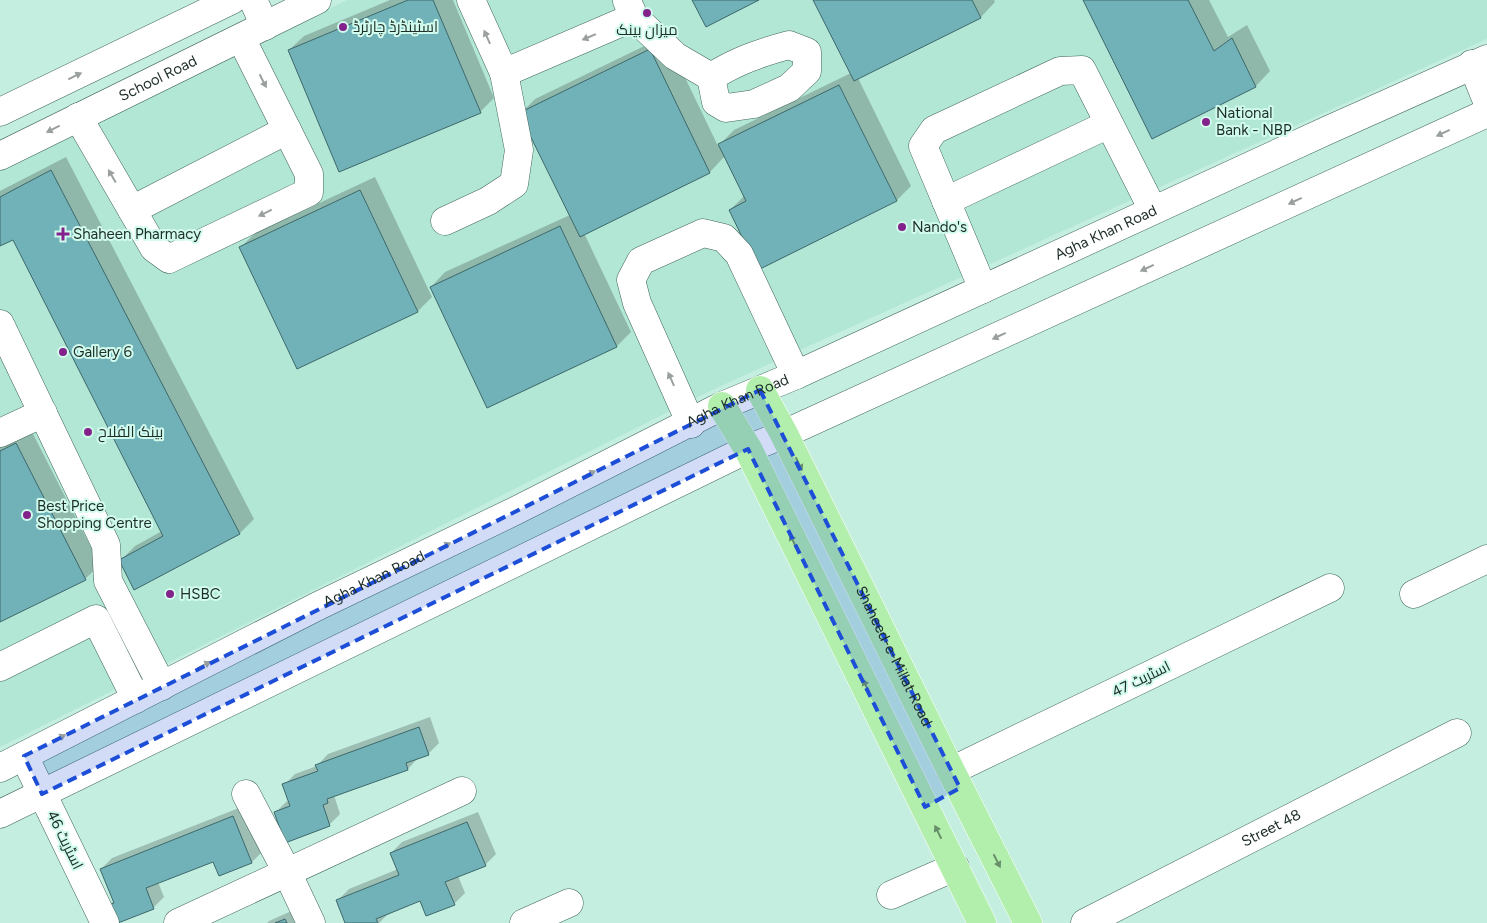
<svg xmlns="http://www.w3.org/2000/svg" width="1487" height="923" font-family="Figtree,Cairo,sans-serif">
  <rect width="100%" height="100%" fill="#c4eee0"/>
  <!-- built -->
  <path fill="#b3e7d5" d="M347,0H1487V39L712,390L0,747V169Z"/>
  <!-- shadow -->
  <g fill="#0003">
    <path d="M390,0H453L494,98L480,112L289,50L304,36Z"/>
    <path d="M814,0H994L995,2L981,17L858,78L911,186L897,200L730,210L745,195L725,156L710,172L584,233L631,332L617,346L431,287L445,272L570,215L521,113L535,99L665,36L718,146L734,130L851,73Z"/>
    <path d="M1084,0H1209L1228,37L1247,25L1270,71L1256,86L1153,137Z"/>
    <path d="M66,157L254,519L240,533L134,588L121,560L135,546L162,531L13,239L0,245V191Z"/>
    <path d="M375,177L432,297L418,311L298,368L240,248L255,233Z"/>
    <path d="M31,430L100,565L85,579L0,620V444Z"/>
    <path d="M430,717L439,743L428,754L419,757L408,769L334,795L340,814L329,825L275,813L286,802L290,800L284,785L295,774L317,766L328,754Z"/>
    <path d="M244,806L263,851L252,862L220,875L214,860L158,882L164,897L153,908L110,905L114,901L101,869L112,858Z"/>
    <path d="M478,812L496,854L485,865L458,876L465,893L454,904L421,900L389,913L379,923H347L338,900L349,889L398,869L391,853L402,842Z"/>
    <path d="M296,909L302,923H267L269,921Z"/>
  </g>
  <!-- building -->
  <g fill="#71b2b8" stroke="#3d686b">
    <path d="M408,0H433L481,113L339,172L288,50Z"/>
    <path d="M692,0H759L706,27Z"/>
    <path d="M813,0H972L981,18L854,81Z"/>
    <path d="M1083,0H1188L1214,51L1232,38L1256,87L1152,139Z"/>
    <path d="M650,49L710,173L580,237L519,113Z"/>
    <path d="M839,85L897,201L758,270L729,210L746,201L718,144Z"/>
    <path d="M51,170L240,534L134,590L119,560L163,536L13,240L0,246V197Z"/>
    <path d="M360,190L418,312L297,369L239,247Z"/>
    <path d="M560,226L617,347L487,408L430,287Z"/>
    <path d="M16,443L86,580L0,622V451Z"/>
    <path d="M419,727L429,755L406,763L408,770L327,799L328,803L323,805L330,826L285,843L274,812L290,806L282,784L318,771L315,765Z"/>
    <path d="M233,816L252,863L219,876L213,862L146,888L154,909L118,923L109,905L114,903L100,869Z"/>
    <path d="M467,822L486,866L445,882L455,905L426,916L420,901L376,919L378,923H345L336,900L399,875L390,853Z"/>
    <path d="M285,919L287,923H275Z"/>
  </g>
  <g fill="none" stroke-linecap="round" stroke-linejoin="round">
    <defs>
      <g id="minor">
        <path d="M253,0L265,26"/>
        <path d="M627,1L634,17L675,56L711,77"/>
        <path d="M789,45L807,52V71L789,88L754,104L726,108L716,102L711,77C737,61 759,53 789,45Z"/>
        <path d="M1472,64L1487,101"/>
        <path d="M504,73L634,17"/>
        <path d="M0,112L232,0"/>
        <path d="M78,117L154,248L169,259L309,192V174L241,38"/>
        <path id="s1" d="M0,156L317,0"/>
        <path d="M946,201L1109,124"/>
        <path d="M132,210L287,130"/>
        <path d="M445,221L488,201L514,184L519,150L504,73L471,0"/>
        <path d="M983,289L923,146L934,130L1060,71L1082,70L1153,210"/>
        <path d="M0,324L106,545L108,581L162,686"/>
        <path d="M691,424L637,303L631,280L641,261L703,233L724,238L739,254L796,375"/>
        <path d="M0,433L43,413"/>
        <path d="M1414,594L1487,559"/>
        <path d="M0,667L96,619L136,699"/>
        <path d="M24,756L105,923"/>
        <path id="s2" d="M0,768L318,606L515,511L722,406L796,375L1326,131L1487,59"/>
        <path d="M951,771L1330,588"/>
        <path d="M246,794L287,872L311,923"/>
        <path d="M0,814L748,449L784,434L1487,113"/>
        <path d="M891,895L955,867"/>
        <path d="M178,923L462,791"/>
        <path d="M524,923L569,903"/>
        <path id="s3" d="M1085,923L1457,733"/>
      </g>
      <g id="major">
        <path id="s4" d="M760,390L784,434L951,771L1028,923"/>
        <path d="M722,406L748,449L982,923"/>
      </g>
    </defs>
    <!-- minor casing -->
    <use href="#minor" stroke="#40665a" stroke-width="29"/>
    <!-- major casing -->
    <use href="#major" stroke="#fff" stroke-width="29"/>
    <!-- minor -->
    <use href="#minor" stroke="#fff" stroke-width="28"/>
    <!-- major -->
    <use href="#major" stroke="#b3efac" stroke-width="28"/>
  </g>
  <!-- one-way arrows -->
  <defs><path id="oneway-solid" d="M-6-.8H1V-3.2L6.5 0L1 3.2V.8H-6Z" transform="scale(1.25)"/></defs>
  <g fill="#99a09e">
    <use href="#oneway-solid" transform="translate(487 37) rotate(-114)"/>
    <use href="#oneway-solid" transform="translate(589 37) rotate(157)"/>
    <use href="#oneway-solid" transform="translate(75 76) rotate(-26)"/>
    <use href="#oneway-solid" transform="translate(263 81) rotate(63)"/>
    <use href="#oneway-solid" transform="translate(53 129) rotate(153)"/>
    <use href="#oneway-solid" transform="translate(1443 133) rotate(155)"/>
    <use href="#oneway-solid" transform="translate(112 176) rotate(-120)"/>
    <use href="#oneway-solid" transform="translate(1295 201) rotate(155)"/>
    <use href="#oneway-solid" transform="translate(265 213) rotate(154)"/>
    <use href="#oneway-solid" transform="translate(1147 268) rotate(155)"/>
    <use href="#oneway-solid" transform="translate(999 336) rotate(155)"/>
    <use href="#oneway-solid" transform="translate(671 379) rotate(-114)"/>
    <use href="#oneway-solid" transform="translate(589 474) rotate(-26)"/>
    <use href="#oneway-solid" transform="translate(444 546) rotate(-26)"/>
    <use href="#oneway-solid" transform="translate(204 665) rotate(-27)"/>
    <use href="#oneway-solid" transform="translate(59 738) rotate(-27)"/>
  </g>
  <g fill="#688e6a">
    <use href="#oneway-solid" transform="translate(799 464) rotate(64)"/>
    <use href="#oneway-solid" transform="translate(793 541) rotate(-116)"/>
    <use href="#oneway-solid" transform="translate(866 686) rotate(-116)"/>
    <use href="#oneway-solid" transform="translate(938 832) rotate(-116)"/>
    <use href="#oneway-solid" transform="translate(997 861) rotate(63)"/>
  </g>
  <!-- marked area -->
  <path fill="#1d4ed8" fill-opacity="0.2" stroke="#1d4ed8" stroke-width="4" stroke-dasharray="10 6" stroke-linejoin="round" d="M760,390L960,788L925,807L748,449L42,794L24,756Z"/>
  <!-- markers -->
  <g fill="#84228b" stroke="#d1fbed" stroke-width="2">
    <circle cx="647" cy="13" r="5"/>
    <circle cx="343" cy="27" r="5"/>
    <circle cx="1206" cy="122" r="5"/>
    <circle cx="902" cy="227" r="5"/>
    <path d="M60.5 226.5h5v5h5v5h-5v5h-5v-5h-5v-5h5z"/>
    <circle cx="63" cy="352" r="5"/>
    <circle cx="88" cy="432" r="5"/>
    <circle cx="27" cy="515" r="5"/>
    <circle cx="170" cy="594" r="5"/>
  </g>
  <g text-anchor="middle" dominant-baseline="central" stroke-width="4" stroke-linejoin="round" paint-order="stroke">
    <!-- poi labels -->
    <g font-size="15" fill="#1d2d28" stroke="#d1fbed" text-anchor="start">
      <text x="353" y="27">اسٹینڈرڈ چارٹرڈ</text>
      <text x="647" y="30" text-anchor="middle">میزان بینک</text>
      <text x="1216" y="113">National<tspan x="1216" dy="17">Bank - NBP</tspan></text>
      <text x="912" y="227">Nando's</text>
      <text x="73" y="234">Shaheen Pharmacy</text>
      <text x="73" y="352">Gallery 6</text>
      <text x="98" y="432">بینک الفلاح</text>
      <text x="37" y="506">Best Price<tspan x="37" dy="17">Shopping Centre</tspan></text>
      <text x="180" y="594">HSBC</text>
    </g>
    <!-- street labels -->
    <g font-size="15" fill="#1d2d28" stroke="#d1fbed">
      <text stroke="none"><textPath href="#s1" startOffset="176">School Road</textPath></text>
      <text stroke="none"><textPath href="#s2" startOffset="1229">Agha Khan Road</textPath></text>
      <text stroke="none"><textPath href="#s2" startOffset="824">Agha Khan Road</textPath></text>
      <text stroke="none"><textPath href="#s2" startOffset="419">Agha Khan Road</textPath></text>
      <text stroke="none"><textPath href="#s4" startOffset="298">Shaheed-e-Millat Road</textPath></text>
      <text transform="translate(1141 679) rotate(-26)">اسٹریٹ 47</text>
      <text stroke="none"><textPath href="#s3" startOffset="209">Street 48</textPath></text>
      <text transform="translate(65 840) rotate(64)">اسٹریٹ 46</text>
    </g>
  </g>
</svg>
